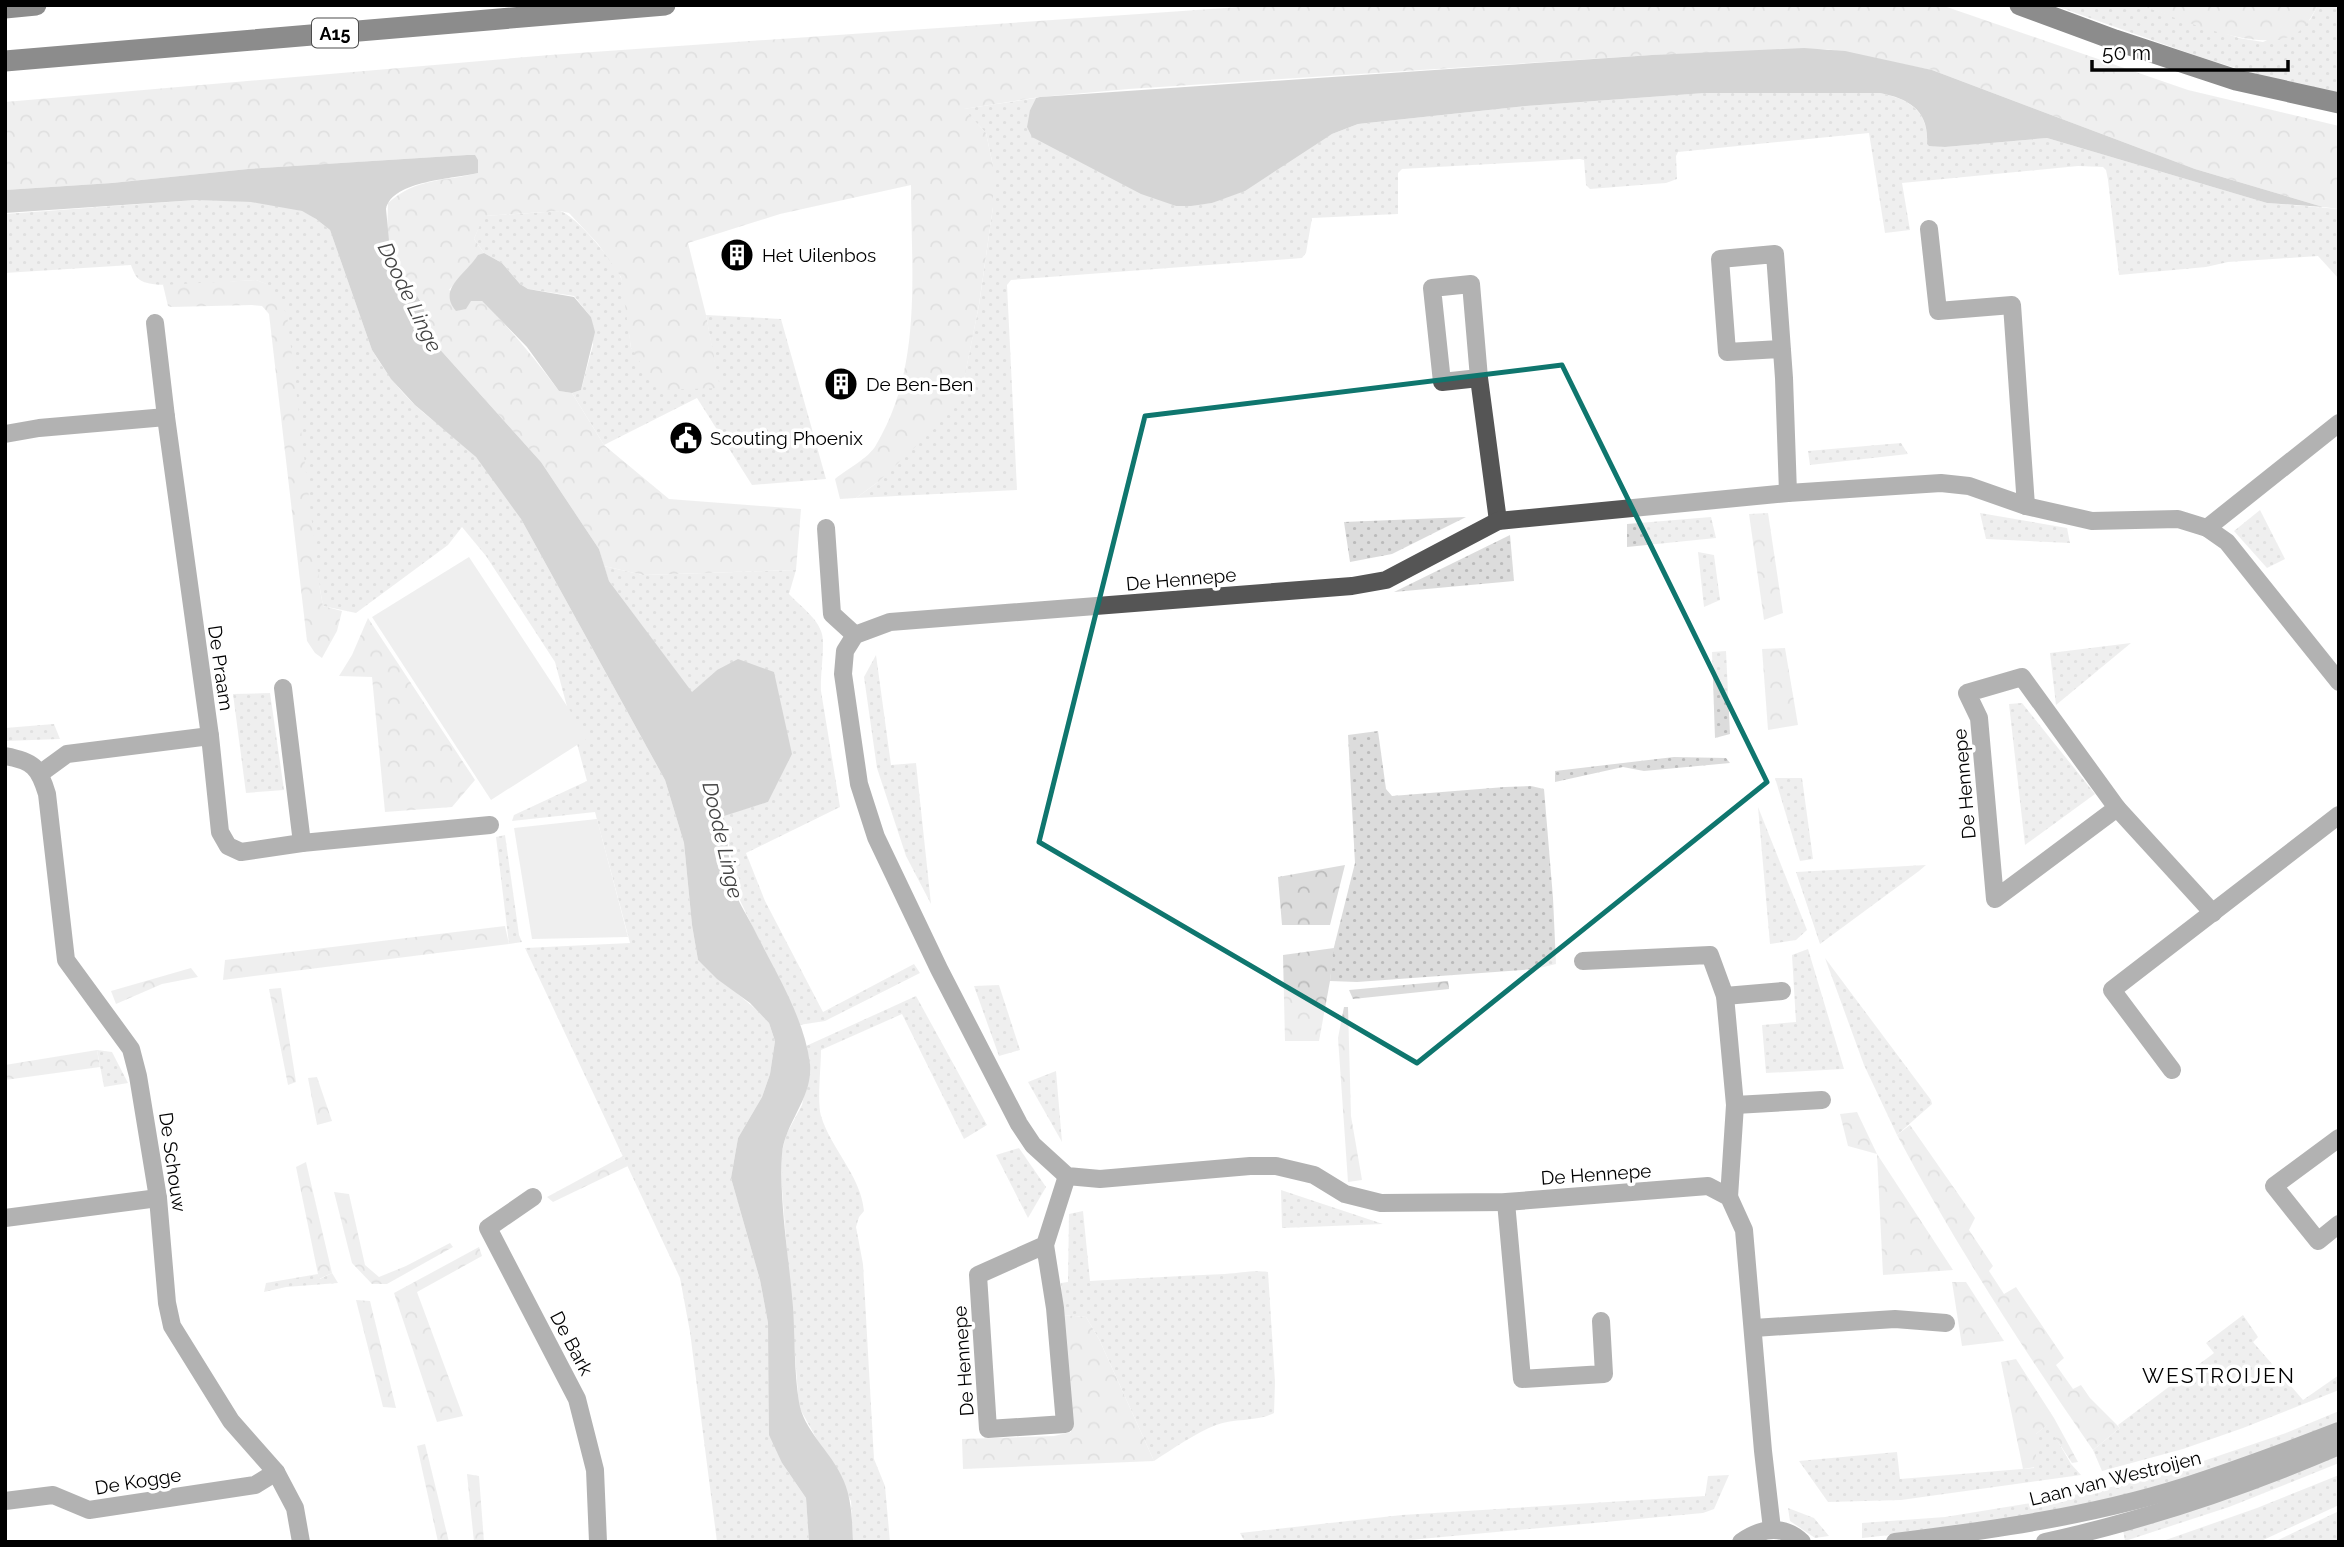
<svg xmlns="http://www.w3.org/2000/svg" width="2344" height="1547" font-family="Raleway,sans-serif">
  <defs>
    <pattern id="grass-dots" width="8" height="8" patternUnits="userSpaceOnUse" patternTransform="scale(1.75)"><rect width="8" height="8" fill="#dcdcdc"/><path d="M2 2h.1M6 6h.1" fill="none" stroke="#bbb" stroke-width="1.8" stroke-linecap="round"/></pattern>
    <pattern id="forest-crowns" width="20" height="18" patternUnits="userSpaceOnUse" patternTransform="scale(1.75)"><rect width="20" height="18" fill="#dcdcdc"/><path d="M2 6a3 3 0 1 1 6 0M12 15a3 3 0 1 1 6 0" fill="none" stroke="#bbb"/></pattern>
  </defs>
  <rect width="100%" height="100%" fill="#fff"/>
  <!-- grass -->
  <g fill="url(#grass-dots)">
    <path d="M2053,5H2140L2239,38L2263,42L2310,20L2318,5H2339V93L2271,79L2200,57Z"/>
    <path d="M1705,93H1880C1909,99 1929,111 1927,144L1945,147L2047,138L2267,203L2339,209V279L2318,256L2228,262L2206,267L2119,275L2108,180L2106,170L2103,167L2078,166L1902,183L1910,230L1885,233L1869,133L1678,152L1676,156L1677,179L1666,183L1590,189L1586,185L1584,160L1580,159L1402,169L1398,173V214L1312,218L1306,253L1302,258L1011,280L1007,285L1017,490L856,498L878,482L962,389L979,305L993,207V166L986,133L963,109L1036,98L1030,110L1176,206L1212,203L1332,134L1358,124L1526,106Z"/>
    <path d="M196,200C230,201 268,200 302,211C312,215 321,223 330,230L372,350C384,370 398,389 415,405C435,424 459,438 477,458C494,476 507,498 521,519L665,780L684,843L692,925L698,960L759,1012L769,1023L775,1041L770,1074L762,1097L738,1138L731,1178L760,1280L768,1323L770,1361L782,1463L806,1498L809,1542H717L690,1332L680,1278L525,948L630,943L595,812L512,821L514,815L587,781L555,662L486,556L462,527L448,545L356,613L323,606L266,284L256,280C231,281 165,290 144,282C136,279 134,273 131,265L5,273V214Z"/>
    <path d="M560,211C575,215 615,262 621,278C627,292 629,330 631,348L719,388L706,315L781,319L826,479L752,485L697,398L604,445L572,393L581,390L593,345L591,317L574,296L528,289L520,284L502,263L484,253L474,239L483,216Z"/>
    <path d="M1901,443L1908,454L1810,465L1808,451Z"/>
    <path d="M2260,510L2285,559L2267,568L2234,531Z"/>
    <path d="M1980,513L2067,528L2070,543L1986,539Z"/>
    <path d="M1466,517L1392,554L1350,562L1344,522Z"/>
    <path d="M1711,517L1716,538L1627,547V524Z"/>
    <path d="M1510,535L1514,581L1394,592Z"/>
    <path d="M1698,552L1714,555L1720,600L1704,607Z"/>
    <path d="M604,566L643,575L796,570L789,594C799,605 818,618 822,634C825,646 820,675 821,691L840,807L746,853L765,901L823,1012L914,964L920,973L825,1021L799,1025L737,894L724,815L768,802L717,670L692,693L609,581Z"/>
    <path d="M2131,643L2056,705L2050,653Z"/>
    <path d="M1726,651L1730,734L1715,738L1712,652Z"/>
    <path d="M876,655L891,765L916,763L931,904L906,856L877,768L864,677Z"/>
    <path d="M270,693L284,790L246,793L233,694Z"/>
    <path d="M2022,703L2095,794L2025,845L2009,704Z"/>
    <path d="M54,724L60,739L5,741V728Z"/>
    <path d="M1378,731L1386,789L1392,796L1505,787L1531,786L1544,789L1553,898L1556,964L1535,969L1357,982L1330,981L1332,955L1355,863L1348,735Z"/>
    <path d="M1674,757L1726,758L1730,763L1644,771L1623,767L1555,782V771Z"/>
    <path d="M1775,778H1802L1813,859L1800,861Z"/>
    <path d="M1758,807L1807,930L1796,940L1770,944Z"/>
    <path d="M505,835L519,935L522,942L509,944L496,837Z"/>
    <path d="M1926,865L1919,871L1820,944L1796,872Z"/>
    <path d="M1808,949L1844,1069L1766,1073L1762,1025L1796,1022L1792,955Z"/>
    <path d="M1825,958L1931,1100L1932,1104L1897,1135L1864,1065Z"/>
    <path d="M999,985L1020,1050L999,1056L974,986Z"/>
    <path d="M916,996L987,1125L964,1139L902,1014L821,1050C821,1067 817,1102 821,1116C831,1149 861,1176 864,1211L859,1217L856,1227L863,1264L874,1459L885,1486L890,1542H853L851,1501L799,1407L782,1189V1152L786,1135L802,1105L810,1066L806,1046Z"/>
    <path d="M97,1050L112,1052L128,1083L104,1087Z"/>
    <path d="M1056,1071L1062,1142L1028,1082Z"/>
    <path d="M1019,1148L1046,1187L1028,1218L996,1155Z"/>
    <path d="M1281,1190L1383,1224L1282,1228Z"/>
    <path d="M1083,1211L1090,1281C1136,1278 1180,1276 1225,1274C1242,1273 1251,1270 1268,1272L1275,1382L1274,1413C1257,1422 1234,1418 1216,1425C1194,1434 1174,1448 1154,1461L1099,1339L1086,1317L1063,1315L1061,1283L1068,1282L1069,1214Z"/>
    <path d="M332,1273L338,1283L286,1287L264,1292L266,1283L318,1274L320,1279Z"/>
    <path d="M2243,1315L2258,1337L2253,1342L2303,1400L2339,1375V1390L2243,1428L2183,1449L2102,1471L2093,1450L2120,1428L2118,1425L2214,1353L2206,1343Z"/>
    <path d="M2339,1411V1422C2294,1440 2249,1458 2204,1473C2094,1509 1976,1526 1862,1538V1523L1945,1517L2055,1499L2153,1478L2286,1433Z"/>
    <path d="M2048,1424L2071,1464L2081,1475L1901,1500L1828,1502L1799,1461L1897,1452L1900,1479L2034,1468L2036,1434Z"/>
    <path d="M2339,1453V1463L2229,1507L2125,1541L2123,1530Z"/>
    <path d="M1729,1475L1714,1509L1703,1513L1388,1542H1245L1240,1533L1402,1515L1705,1496L1708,1476Z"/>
    <path d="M2339,1475V1505L2259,1542H2160L2257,1508Z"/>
    <path d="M1788,1508L1814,1518L1829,1536L1815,1538L1790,1521Z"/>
    <path d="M2339,1511V1542H2274Z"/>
  </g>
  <!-- forest -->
  <g fill="url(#forest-crowns)">
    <path d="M1269,5H1941L2188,90L2339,126V209L2323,207L2195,169L1932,70L1827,49L1652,55L1129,89L1040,97L964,109L986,133L993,166V207L979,305L962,390L933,430L878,482L856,498L840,499L835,479C847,469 869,458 876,445C923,367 911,272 911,185L780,214L688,243L706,315L720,388L658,390L631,348L621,277L598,244L569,213L560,211L484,216L474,239L484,253L478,256L449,290L470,301H482C511,329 535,359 559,391L572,393L604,445L669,499L801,509L796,570L643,575L604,566L599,549L541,462L436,345L422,304L390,251L387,235L388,203C418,177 443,182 478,173L467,155L248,169L112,183L5,190V102L550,55Z"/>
    <path d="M2140,5H2318C2312,16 2306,28 2295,34C2259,55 2178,18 2140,5Z"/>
    <path d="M256,280L267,284L287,314L320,589L323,606L342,611L337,631L322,658L315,653L307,641L269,314L262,306L252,305L171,307L168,306L163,285Z"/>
    <path d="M1768,513L1783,613L1764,620L1749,514Z"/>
    <path d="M368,618L475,780L452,807L385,812L372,677L339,676L352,655Z"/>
    <path d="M1785,648L1798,725L1768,730L1762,649Z"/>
    <path d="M1345,865L1330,925H1282L1278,877Z"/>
    <path d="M505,926L509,944L223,980L225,960Z"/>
    <path d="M1334,948L1330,981L1319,1041H1285L1283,955Z"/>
    <path d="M191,968L198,977L162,984L116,1004L111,991Z"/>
    <path d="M1448,981L1449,989L1353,999L1349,990Z"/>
    <path d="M281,988L296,1082L288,1085L269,989Z"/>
    <path d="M1344,1007H1348L1351,1116L1362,1180L1348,1182L1338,1038Z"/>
    <path d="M97,1050L100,1067L5,1080V1065Z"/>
    <path d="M317,1077L332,1121L317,1125L308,1078Z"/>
    <path d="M1857,1112L1877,1154L1953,1270L1883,1275L1877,1154L1848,1146L1840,1114Z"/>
    <path d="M1910,1125L1975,1218L1969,1230L1993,1266L1989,1271L2004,1294L2016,1287L2064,1358L2056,1365L2073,1389L2081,1385L2090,1398L2120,1428L2093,1450C2023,1349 1955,1244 1897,1135Z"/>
    <path d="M623,1156L628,1166L553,1202L547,1197Z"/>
    <path d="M306,1162L332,1273L319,1279L296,1167Z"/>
    <path d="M334,1192L349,1194L365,1265L379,1277L406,1266L450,1243L453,1247L387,1284H372L352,1263Z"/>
    <path d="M479,1247L482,1256L417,1292L463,1416L437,1422L394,1293Z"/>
    <path d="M1952,1282H1966L2004,1341L1962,1346Z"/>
    <path d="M356,1300L370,1301L396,1408L383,1407Z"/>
    <path d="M1063,1315L1086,1317L1099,1339L1154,1461L963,1469L962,1439L1054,1436L1071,1432Z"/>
    <path d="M2016,1359L2054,1418L2078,1462L2072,1463L2047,1425L2036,1434V1467L2023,1469L2001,1362Z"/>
    <path d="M425,1444L449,1542H438L417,1446Z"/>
    <path d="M467,1474L479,1476L484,1542H474Z"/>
  </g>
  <!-- park -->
  <g fill="#dcdcdc">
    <path d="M469,557L588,738L491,800L372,617Z"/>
    <path d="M597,819L628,937L532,939L514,828Z"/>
  </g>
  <!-- water -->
  <g fill="#a3a3a3">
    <path d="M1804,48L1845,51L1932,70L2195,169L2323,207L2267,203L2047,138L1945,147L1929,146L1927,144C1929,111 1910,99 1880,93H1705L1526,106L1358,124L1332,134L1245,191L1212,203L1191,206H1176L1141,194L1032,137L1027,127L1030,110L1036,98L1040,97L1652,55Z"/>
    <path d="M467,155H475L478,160V173C455,179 392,180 386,209L390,251L422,304L436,345L541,462L599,549L609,581L692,692L717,670L738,659L774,672L792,754L768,802L724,816C728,841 729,870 736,894C740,905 748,917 753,927C774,970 804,1016 810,1064C813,1098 785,1122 782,1154C779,1204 789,1256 793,1307C795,1338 794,1371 799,1402C803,1429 829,1450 841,1475C852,1496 852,1519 853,1542H809L806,1498L782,1463L769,1435L768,1323L760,1280L731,1178L738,1138L762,1097L770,1074L775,1041L769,1023L750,1003L717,979L698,960L692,925L684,843L665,780L521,519L476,457L415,405L391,379L372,350L330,230L316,219L302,211L251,202L196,200L5,213V190L112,183L248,169Z"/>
    <path d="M484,253L502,263L520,284L528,289L574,297L591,317L595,332L581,390L572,393L559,391L527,347L482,301H471L466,309L456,311C437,289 465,275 478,255Z"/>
  </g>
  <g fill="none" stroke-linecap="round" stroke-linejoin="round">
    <!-- minor -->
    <g stroke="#555" stroke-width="18">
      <path d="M1929,229L1938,311L2012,305L2026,506"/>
      <path d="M155,323L166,417"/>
      <path d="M1782,349L1727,352L1720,259L1775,254L1784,378L1788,493"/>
      <path d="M1479,378L1442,382L1432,288L1471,284L1479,378L1498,521"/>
      <path d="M5,434L39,428L166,417L210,736L220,832L228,846L241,852L302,843L490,825"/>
      <path d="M826,528L832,614L855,635"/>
      <path d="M2207,528L2339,423"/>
      <path d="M2022,677L2117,808L1995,899L1979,718L1967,693Z"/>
      <path d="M283,688L302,843"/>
      <path d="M5,756C33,761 39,767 47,794L66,960L131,1049L138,1076L158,1198L167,1303L172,1326L231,1421L276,1472L295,1508L301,1542"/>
      <path d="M41,773L67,754L210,736"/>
      <path d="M2117,808L2213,913"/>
      <path d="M1583,961L1710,955L1725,996L1735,1105L1729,1197"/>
      <path d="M1725,996L1782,991"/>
      <path d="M2172,1070L2112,990L2339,815"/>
      <path d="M1735,1105L1822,1100"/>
      <path d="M2339,1138L2274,1186L2318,1241L2339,1224"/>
      <path d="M533,1197L488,1228L577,1399L595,1470L598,1542"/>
      <path d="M1506,1202L1522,1379L1604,1374L1601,1321"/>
      <path d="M5,1218L158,1198"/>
      <path d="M1045,1245L978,1275L988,1429L1065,1424L1055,1308L1045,1245L1067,1176"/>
      <path d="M1754,1328L1895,1319L1946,1323"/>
      <path d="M5,1501L53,1495L89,1510L255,1485L276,1472"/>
      <path d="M1772,1529L1763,1451L1744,1230L1729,1197L1708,1186L1506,1202L1381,1203L1345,1194L1314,1175L1276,1166H1250L1100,1179L1067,1176L1033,1145L1019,1124L939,969L876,837L859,784L843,674L845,651L855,635L890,622L1352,586L1386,580L1498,521L1788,493L1941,483L1969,486L2026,506L2092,521L2178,519L2207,528L2227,542L2339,682"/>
      <path d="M1741,1542C1761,1528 1783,1524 1802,1542"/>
      <path d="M1895,1542C1991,1530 2091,1516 2183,1487C2236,1470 2287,1451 2339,1431"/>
      <path d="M2045,1542C2147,1520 2243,1487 2339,1446"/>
    </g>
    <!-- highway -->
    <g stroke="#000" stroke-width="21">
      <path d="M2020,5L2115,40L2236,80L2339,103"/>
      <path d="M5,8L36,5"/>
      <path d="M5,61L665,5"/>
    </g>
  </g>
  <!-- marked area -->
  <path d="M0 0H2344V1547H0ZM1562,365L1767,782L1417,1063L1039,842L1145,416Z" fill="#fff" fill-opacity=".55" fill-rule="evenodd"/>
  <path fill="none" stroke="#0f766e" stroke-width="5" stroke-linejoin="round" d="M1562,365L1767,782L1417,1063L1039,842L1145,416Z"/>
  <!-- icons -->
  <defs>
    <symbol id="building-disc" viewBox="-11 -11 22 22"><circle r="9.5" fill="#000" stroke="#fff"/><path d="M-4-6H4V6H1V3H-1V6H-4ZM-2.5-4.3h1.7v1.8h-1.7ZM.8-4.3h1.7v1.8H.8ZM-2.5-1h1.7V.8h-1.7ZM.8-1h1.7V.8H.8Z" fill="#fff"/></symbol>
    <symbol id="civic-disc" viewBox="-11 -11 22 22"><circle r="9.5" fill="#000" stroke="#fff"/><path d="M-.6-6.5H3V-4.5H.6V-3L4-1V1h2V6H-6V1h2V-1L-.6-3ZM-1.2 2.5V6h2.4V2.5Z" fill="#fff"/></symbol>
  </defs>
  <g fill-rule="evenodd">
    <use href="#building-disc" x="718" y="236" width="38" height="38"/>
    <use href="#building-disc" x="822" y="365" width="38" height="38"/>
    <use href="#civic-disc" x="667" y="419" width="38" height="38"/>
  </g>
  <g text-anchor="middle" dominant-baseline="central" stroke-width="7" stroke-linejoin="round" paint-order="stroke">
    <!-- shield labels -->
    <rect fill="#fff" stroke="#4c4c4c" stroke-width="2" x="312" y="18.5" width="46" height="29" rx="5"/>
    <g font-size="18" font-weight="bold" fill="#000">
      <text x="335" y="33">A15</text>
    </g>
    <!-- poi labels -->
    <g font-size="19" fill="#000" stroke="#fff" text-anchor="start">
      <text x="762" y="255">Het Uilenbos</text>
      <text x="866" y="384">De Ben-Ben</text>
      <text x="710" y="438">Scouting Phoenix</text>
    </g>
    <!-- street labels -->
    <g font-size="19" fill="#000" stroke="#fff">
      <text transform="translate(1181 579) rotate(-5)">De Hennepe</text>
      <text transform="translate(221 668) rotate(82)">De Praam</text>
      <text transform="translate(1964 784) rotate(-95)">De Hennepe</text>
      <text transform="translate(173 1162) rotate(82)">De Schouw</text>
      <text transform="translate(1596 1174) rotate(-4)">De Hennepe</text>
      <text transform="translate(572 1343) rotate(62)">De Bark</text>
      <text transform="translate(963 1361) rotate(-94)">De Hennepe</text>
      <text transform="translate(2115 1478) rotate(-14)">Laan van Westroijen</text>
      <text transform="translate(138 1481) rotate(-9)">De Kogge</text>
    </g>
    <!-- water labels -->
    <g font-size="21" font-style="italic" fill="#444" stroke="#fff">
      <text transform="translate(410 297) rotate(64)">Doode Linge</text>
      <text transform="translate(723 840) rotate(77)">Doode Linge</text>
    </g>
    <!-- neighbourhood labels -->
    <g font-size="21" letter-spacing="2" fill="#000" stroke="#fff">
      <text x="2219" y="1375">WESTROIJEN</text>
    </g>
  </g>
  <!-- border -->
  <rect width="2344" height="1547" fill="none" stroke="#000000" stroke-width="14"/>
  <!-- scale -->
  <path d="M2092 60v10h196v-10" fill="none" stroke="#000000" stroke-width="3.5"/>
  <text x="2102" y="60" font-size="21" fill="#000000" stroke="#ffffff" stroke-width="5" paint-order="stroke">50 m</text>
</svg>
